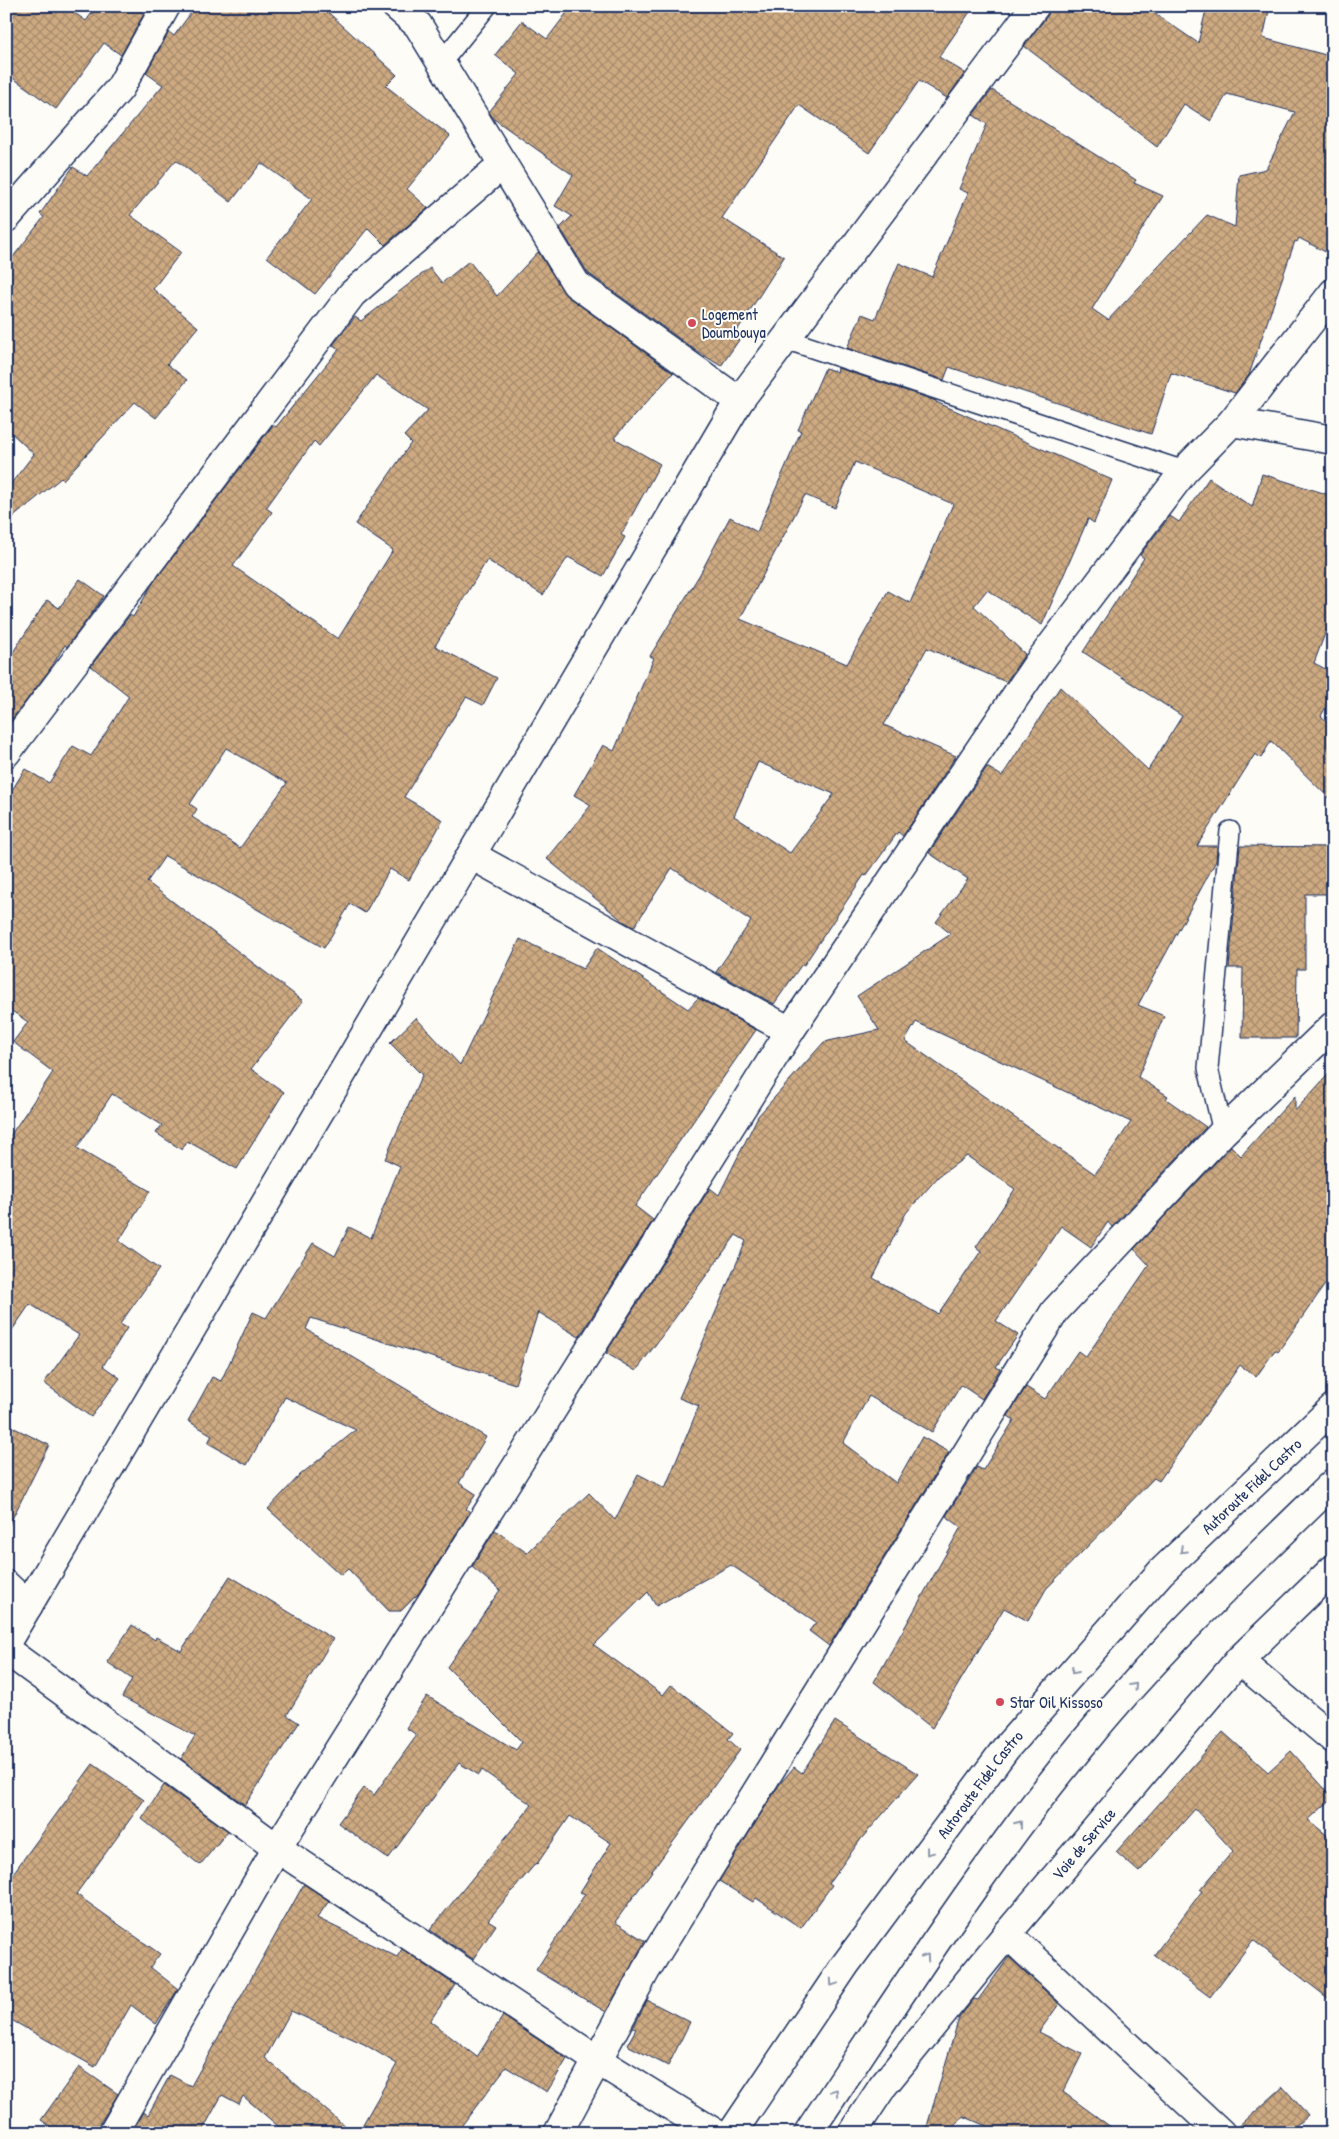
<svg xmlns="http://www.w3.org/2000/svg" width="1339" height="2139" font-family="'Patrick Hand',sans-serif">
  <defs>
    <pattern id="building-cross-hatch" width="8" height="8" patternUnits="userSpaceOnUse" patternTransform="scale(1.25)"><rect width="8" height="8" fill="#ceaa81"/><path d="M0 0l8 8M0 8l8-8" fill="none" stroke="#a68b6d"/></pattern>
  </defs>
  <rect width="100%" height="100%" fill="#fdfcf7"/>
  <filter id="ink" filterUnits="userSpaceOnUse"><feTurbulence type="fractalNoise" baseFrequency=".02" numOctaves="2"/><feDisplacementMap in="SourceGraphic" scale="10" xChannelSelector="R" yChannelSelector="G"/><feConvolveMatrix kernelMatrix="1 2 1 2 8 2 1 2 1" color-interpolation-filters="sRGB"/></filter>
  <g filter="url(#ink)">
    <!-- building -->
    <g fill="url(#building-cross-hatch)" stroke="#1b2f5e" fill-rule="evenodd">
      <path d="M6,6H65L86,21L97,6H133L144,14L121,55L104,43L56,109L6,73Z"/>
      <path d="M196,6H321L397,75L386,86L450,136L407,189L428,208L385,245L368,228L315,294L267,257L312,199L261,163L231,202L176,160L130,215L181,252L153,289L198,327L167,364L187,380L156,418L135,402L63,480L61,478L6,523V490L34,454L6,428V266L44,217L40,214L73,167L87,176L163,85L146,73L169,32L174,36Z"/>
      <path d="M572,6H974L939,57L965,73L947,98L919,81L869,153L799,105L722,218L784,257L733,337L739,340L721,366L695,350L588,273L560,228L572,216L555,206L573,175L494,119L489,112L519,74L495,55L522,21L547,39Z"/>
      <path d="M1050,6H1144L1198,43L1207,6H1270L1263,38L1333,57V256L1299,238L1297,242L1295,241L1249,375L1235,393L1171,373L1151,434L949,367L944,380L847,348L862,314L875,319L899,263L932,277L968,193L959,189L987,124L973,115L992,90L1136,180L1134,183L1163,196L1092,309L1108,320L1207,215L1235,227L1239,175L1266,169L1295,112L1227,94L1211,121L1184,104L1157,147L1024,46L1048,15Z"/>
      <path d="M538,252L567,296L673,373L614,438L660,464L621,535L625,537L603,576L568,557L543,595L487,560L435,646L497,678L483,705L466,697L404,797L443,820L409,880L390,869L365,913L350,904L324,948L165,856L147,882L303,1001L251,1069L284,1092L237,1169L187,1141L182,1150L156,1133L162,1125L112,1094L77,1148L150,1191L119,1241L159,1269L120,1324L127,1328L103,1366L120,1378L91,1417L44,1383L79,1335L30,1304L6,1339V1142L53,1072L13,1042L28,1022L6,1007V800L25,769L49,783L73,746L91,756L129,696L91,666L130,615L133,617L153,583L273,425L276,427L339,349L333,345L355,317L361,321L430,268L442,283L469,261L497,296ZM376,375L428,410L404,436L411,443L355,524L393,550L338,639L233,566L272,512L266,508L314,441L319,446ZM226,748L287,783L240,848L192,817L197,809L190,804Z"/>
      <path d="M825,368L837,372L838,368L936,401V402L1112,480L1094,523L1088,519L1042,625L987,590L974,606L1025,654L1006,682L927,648L884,725L956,756L903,836L898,832L866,876L864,875L804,965L802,964L774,1004L716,972L751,921L672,868L634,927L623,921L547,859L591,805L574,795L603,745L614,751L654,658L650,656L700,574L730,517L757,532L801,431L798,430ZM855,462L953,504L910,603L888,591L847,664L740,619L805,495L835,508ZM758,762L834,794L790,853L734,816Z"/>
      <path d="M1262,474L1333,496V612L1314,663L1333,673V694L1321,716L1333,727V802L1271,741L1261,758L1255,754L1197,846H1217L1216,861L1138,1005L1164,1016L1138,1077L1168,1096L1166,1099L1206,1127L1112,1227L1108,1222L1091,1247L1061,1226L996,1321L1018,1335L996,1367L1000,1369L982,1399L961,1385L932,1432L869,1396L843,1443L896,1483L922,1437L949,1452L829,1646L809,1631L816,1622L731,1565L656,1606L648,1592L594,1645L663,1695L671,1685L733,1733L728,1739L740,1750L615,1922L645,1941L606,2012L536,1970L585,1894L580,1892L611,1843L570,1816L537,1864L536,1863L488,1920L496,1925L473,1959L430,1930L532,1805L482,1770L479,1775L459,1763L388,1859L338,1823L364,1788L374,1795L417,1735L406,1728L427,1696L516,1750L522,1742L447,1667L500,1590L472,1567L495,1530L527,1553L589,1493L615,1520L638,1474L665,1488L699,1406L679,1398L746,1241L736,1235L636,1371L606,1353L710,1188L719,1195L758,1116L824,1042L879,1030L857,996L951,934L936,922L968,879L929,853L987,767L1002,776L1060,687L1148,770L1182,716L1083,652L1144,558L1140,555L1170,516L1179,522L1209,478L1252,507ZM916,1022L1131,1122L1095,1174L905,1041ZM967,1156L1015,1189L976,1247L981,1251L938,1314L873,1278L906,1213L939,1176Z"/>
      <path d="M80,579L104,596L67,647L65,645L48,672L6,727V663L47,600L59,608Z"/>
      <path d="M1240,846L1333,847V894H1305V969H1297L1296,1038H1242L1243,968H1229Z"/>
      <path d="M520,939L583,969L597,948L688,1009L698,998L756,1030L635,1206L653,1220L579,1337L538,1312L515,1384L311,1318L306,1329L486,1437L459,1483L476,1494L466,1509L470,1512L419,1593L401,1611H389L348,1569L341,1575L268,1509L300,1475L356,1430L285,1397L247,1465L208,1443L212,1435L188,1421L212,1377L221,1381L253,1312L266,1318L313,1243L335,1256L349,1227L371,1238L400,1166L385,1159L422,1075L390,1043L416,1018L460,1065Z"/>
      <path d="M1333,1069V1273L1278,1352L1275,1350L1256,1377L1240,1365L1159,1481L1154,1478L1046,1589L1028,1621L1004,1608L932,1728L874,1682L961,1527L946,1516L977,1467L983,1470L1014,1420L1008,1416L1026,1387L1045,1399L1078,1351L1086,1357L1149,1265L1134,1249L1231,1146L1241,1156L1295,1096V1111Z"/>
      <path d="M6,1424L49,1445L6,1531Z"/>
      <path d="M230,1576L333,1639L287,1715L299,1723L245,1805L181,1759L195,1736L122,1697L132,1679L107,1662L132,1625L155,1640L156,1637L181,1651Z"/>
      <path d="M835,1721L918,1774L861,1839L829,1883L832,1885L801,1928L756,1898L753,1902L719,1881L779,1785L794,1767L802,1773Z"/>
      <path d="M1223,1732L1268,1772L1291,1751L1333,1798L1308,1820L1333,1840V2002L1253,1940L1210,1997L1154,1955L1202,1891L1200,1890L1233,1851L1195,1809L1139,1872L1116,1852Z"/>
      <path d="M93,1764L144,1800L76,1894L160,1954L150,1967L178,1989L156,2024L131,2005L95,2067L6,2017V1883Z"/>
      <path d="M164,1785L228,1831L200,1865L142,1819Z"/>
      <path d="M304,1884L329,1901L317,1918L397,1957L402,1949L455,1985L430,2021L477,2057L503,2016L567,2059L547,2092L506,2067L456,2133H358L397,2064L364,2044L291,2011L265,2058L353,2133H286L243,2096L239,2104L222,2095L201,2133H131L143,2112L148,2115L170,2075L191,2086Z"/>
      <path d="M1009,1957L1059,2004L1039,2032L1082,2054L1063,2092L1119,2133H1002L963,2116L949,2133H925L959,2018L974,1999L978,2000Z"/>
      <path d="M647,2000L690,2022L668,2066L627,2045L636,2029L633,2028Z"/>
      <path d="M79,2067L118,2094L99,2125L97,2133H60L41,2120Z"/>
      <path d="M1283,2087L1308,2115L1288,2133H1236V2129Z"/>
    </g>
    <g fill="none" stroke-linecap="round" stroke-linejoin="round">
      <defs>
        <g id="lane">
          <path d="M441,63L487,6"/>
          <path d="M785,339L1184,471"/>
          <path d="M1223,1132L1208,1068L1230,831"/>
        </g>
        <g id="street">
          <path d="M396,6L418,25L576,284L739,401"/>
          <path d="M6,218L120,88L166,6"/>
          <path d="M1232,422L1333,440"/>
          <path d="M6,753L352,294L503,164"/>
          <path d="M471,855L790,1031"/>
          <path d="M6,1585L28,1606"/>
          <path d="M6,1643L739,401L1035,6"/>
          <path d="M6,1650L277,1848L597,2060L715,2133"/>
          <path d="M1239,1660L1333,1739"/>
          <path d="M1007,1934L1221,2133"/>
          <path d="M113,2133L277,1848L790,1031L1036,666L1184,471L1232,422L1333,293"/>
          <path d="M558,2133L646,1970L1055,1311L1223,1132L1333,1026"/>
          <path id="s1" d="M852,2133L883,2086L1007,1934L1239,1660L1333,1569"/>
        </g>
        <g id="highway">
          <path id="s2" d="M732,2133L845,1965L1006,1748L1161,1572L1333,1408"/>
          <path d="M808,2133C897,2000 983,1864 1085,1741C1161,1648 1248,1566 1333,1483"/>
        </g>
      </defs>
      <!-- lane casing -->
      <use href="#lane" stroke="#1b2f5e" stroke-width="22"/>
      <!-- street casing -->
      <use href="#street" stroke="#1b2f5e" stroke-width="31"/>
      <!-- highway casing -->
      <use href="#highway" stroke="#1b2f5e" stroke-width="31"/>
      <!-- lane -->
      <use href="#lane" stroke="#fdfcf7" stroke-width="19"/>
      <!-- street -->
      <use href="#street" stroke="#fdfcf7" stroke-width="28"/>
      <!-- highway -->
      <use href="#highway" stroke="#fdfcf7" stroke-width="28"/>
    </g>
    <!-- one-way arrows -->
    <defs><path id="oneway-chevron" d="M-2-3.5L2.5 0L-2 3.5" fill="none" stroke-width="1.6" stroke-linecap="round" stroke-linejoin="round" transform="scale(1.25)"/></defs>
    <g stroke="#8c96aa">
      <use href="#oneway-chevron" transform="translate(1183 1550) rotate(136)"/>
      <use href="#oneway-chevron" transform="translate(1074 1671) rotate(131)"/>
      <use href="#oneway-chevron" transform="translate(1134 1686) rotate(-48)"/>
      <use href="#oneway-chevron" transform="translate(1019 1824) rotate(-52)"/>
      <use href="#oneway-chevron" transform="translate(929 1852) rotate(127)"/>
      <use href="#oneway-chevron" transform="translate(926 1957) rotate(-56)"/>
      <use href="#oneway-chevron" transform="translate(833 1983) rotate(124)"/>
      <use href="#oneway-chevron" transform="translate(835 2092) rotate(-56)"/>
    </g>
  </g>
  <!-- markers -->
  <g fill="#d1495b" stroke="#fdfcf7" stroke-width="2">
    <circle cx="692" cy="323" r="5"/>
    <circle cx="1000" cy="1702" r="5"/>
  </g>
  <g text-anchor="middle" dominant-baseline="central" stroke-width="4" stroke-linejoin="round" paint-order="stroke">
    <!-- poi labels -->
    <g font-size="16" fill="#1b2f5e" stroke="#fdfcf7" text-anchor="start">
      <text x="702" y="314">Logement<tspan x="702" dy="18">Doumbouya</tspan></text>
      <text x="1010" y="1702">Star Oil Kissoso</text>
    </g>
    <!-- street labels -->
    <g font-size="16" fill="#1b2f5e" stroke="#fdfcf7">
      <text stroke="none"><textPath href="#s2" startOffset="832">Autoroute Fidel Castro</textPath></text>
      <text stroke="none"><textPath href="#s2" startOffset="428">Autoroute Fidel Castro</textPath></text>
      <text stroke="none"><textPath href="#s1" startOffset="371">Voie de Service</textPath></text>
    </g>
  </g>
  <!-- margin -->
  <rect width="1339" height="2139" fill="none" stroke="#fdfcf7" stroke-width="25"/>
  <rect x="12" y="12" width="1314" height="2114" fill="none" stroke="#1b2f5e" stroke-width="2" filter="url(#ink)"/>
</svg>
